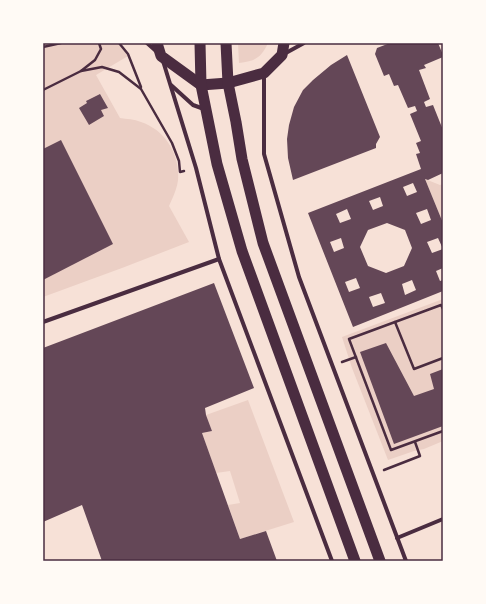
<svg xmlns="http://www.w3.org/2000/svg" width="486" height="604" font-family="Jost,sans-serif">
  <rect width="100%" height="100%" fill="#f7e1d7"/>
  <!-- green -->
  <g fill="#ebcfc5">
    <path d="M43,43H117L128,56L96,75L120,118C127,119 134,119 141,122C165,130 180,154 178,180C177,189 173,197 169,206L189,242L122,268L43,297Z"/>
    <path d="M238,43H268C261,58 255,61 239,63Z"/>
    <path d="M425,179L440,185L443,184V223Z"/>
    <path d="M443,299V441L424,449L414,451L388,460L352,368L342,337Z"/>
    <path d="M248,400L294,522L240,539L228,505L240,503L230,471L216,473L202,433L212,431L206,415Z"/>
  </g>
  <!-- building -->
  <g fill="#644757" fill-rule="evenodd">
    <path d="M390,43H438L443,55V57L424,65L426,68L419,70L430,99L424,102L426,107L433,105L443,130V173L428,180L425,179L443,223V268L436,271L440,281L443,280V291L353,327L308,213L421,169L416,154L420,153L416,143L421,141L410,114L417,111L415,106L408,108L398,85L394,86L389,74L384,76L375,54L377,48ZM413,183L417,192L407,196L403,187ZM380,197L383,206L373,210L369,201ZM347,209L351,219L340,223L336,214ZM427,209L431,220L421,224L416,213ZM387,223L405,230L412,248L404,266L386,273L368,266L360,247L368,230ZM341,238L344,248L334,252L330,242ZM438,238L443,249L432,253L427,242ZM356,278L360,288L349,292L345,282ZM412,280L416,290L405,295L402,284ZM381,293L385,303L373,307L369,297Z"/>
    <path d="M347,55L380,137L376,144V148L293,180L288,158L287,139L289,125L294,107L303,90L313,80L331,65Z"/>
    <path d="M100,94L108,108L101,110L104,116L89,125L79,108L87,103L86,101Z"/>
    <path d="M61,140L113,244L43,280V149Z"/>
    <path d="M214,283L254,388L205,408L206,415L212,431L202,433L240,539L266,531L277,561H102L82,505L43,522V348Z"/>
    <path d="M386,343L414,396L434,389L430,374L443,369V426L394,444L360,352Z"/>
  </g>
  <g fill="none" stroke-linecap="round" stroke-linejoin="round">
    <!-- path -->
    <g stroke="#4a2c40" stroke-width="2.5">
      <path d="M119,43L128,54L141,87"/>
      <path d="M43,47L61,43"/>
      <path d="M81,71L102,67L119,72L141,89L172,143L179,161L180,172L184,171"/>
      <path d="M43,90L81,71L95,60L101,49L99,43"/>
      <path d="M443,309L441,305L349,339L391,450L443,431"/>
      <path d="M395,322L414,369L443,358"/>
      <path d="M342,362L356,357"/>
      <path d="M384,470L420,456L415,442"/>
    </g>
    <!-- minor -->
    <g stroke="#4a2c40" stroke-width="4">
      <path d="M147,43L156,51"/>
      <path d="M284,54L304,43"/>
      <path d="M163,61L196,168L219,259L332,561"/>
      <path d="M264,74V154L299,277L406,561"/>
      <path d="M171,85L193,105L204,109"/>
      <path d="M43,322L219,259"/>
      <path d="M397,538L443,519"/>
    </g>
    <!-- trunk -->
    <g stroke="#4a2c40" stroke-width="11">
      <path d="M157,43L161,56L201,85L228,83L264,73L282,55L284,43"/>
      <path d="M200,43L201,85L217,164L242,251L355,561"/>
      <path d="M226,43L228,83L236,122L242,159L263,243L380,561"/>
    </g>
  </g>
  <!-- border -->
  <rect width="486" height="604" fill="none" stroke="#fffaf5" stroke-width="88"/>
  <rect x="44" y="44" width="398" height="516" fill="none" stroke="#4a2c40" stroke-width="1.5"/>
</svg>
